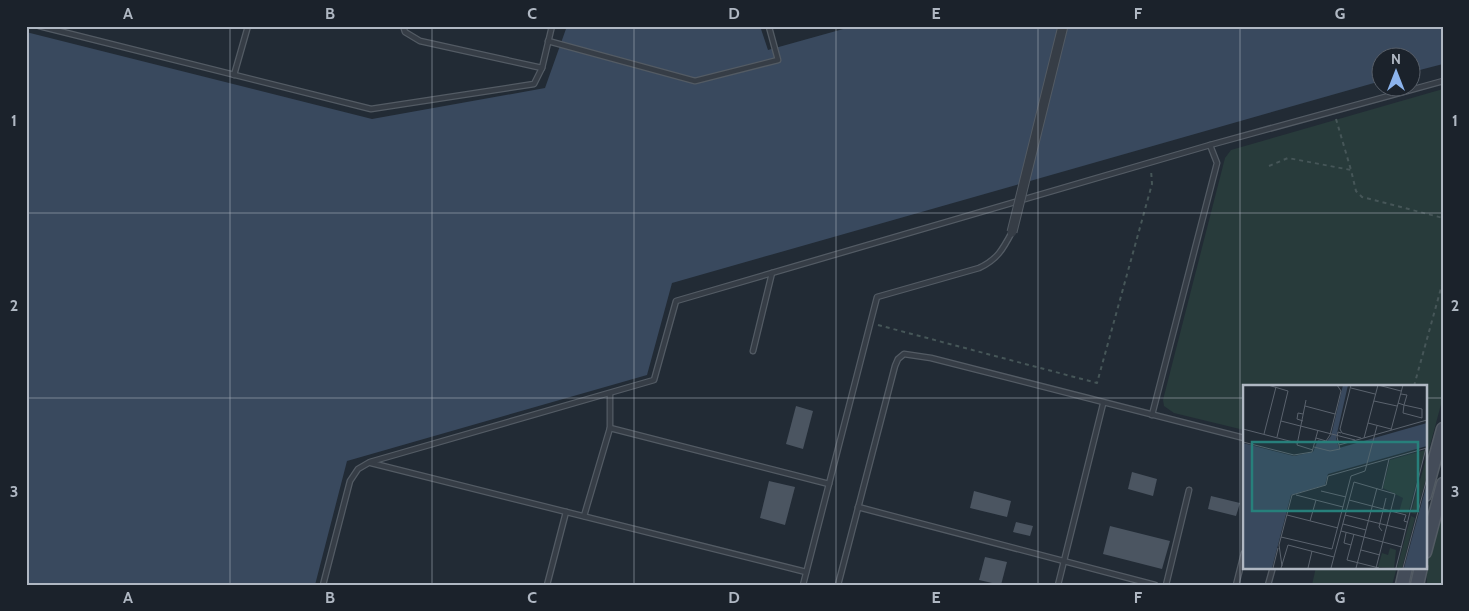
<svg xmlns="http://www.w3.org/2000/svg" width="1469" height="611" font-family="Cabin,sans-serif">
  <rect width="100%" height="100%" fill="#222b35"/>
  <!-- green -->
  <g fill="#283b3b">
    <path d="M1443,89V397L1425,464V386H1244V430L1174,413L1164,406L1163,400L1225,158L1231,150Z"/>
    <path d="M1443,502V585H1427L1426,566Z"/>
    <path d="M1316,567H1397L1392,585H1312Z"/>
  </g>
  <!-- water -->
  <path fill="#39495e" d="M567,26H760L768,50L854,26H1443V64L1412,72V58H1382L1381,81L672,283L647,375L347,461L315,585H26V32L372,119L545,88Z"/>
  <!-- building -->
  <g fill="#4b5561">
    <path d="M796,406L813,411L803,449L786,444Z"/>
    <path d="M1132,472L1157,479L1153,496L1128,489Z"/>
    <path d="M769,481L795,487L785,525L760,518Z"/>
    <path d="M974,491L1011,501L1007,517L970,508Z"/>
    <path d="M1211,496L1240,503L1236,516L1208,509Z"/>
    <path d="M1016,522L1033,526L1030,536L1013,532Z"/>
    <path d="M1110,526L1170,541L1162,569L1103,554Z"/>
    <path d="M985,557L1007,562L1001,585L979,580Z"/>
  </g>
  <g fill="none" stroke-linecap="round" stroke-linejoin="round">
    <defs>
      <g id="lane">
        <path d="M39,26L371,109L534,84L542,68L552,26"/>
        <path d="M403,26L405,32L420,41L542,68"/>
        <path d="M548,41L695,81L778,60L769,27"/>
        <path d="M234,75L248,26"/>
        <path d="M753,351L772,273"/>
        <path d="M1152,415L1217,163L1210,145"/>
        <path d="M610,428L829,484"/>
        <path d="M371,463L806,572"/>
        <path d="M858,507L1155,585"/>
        <path d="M584,516L610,428V394"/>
        <path d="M323,585L350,481L358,469L370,462L654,380L676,301L1210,145L1443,81"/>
        <path d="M547,585L566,512"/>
        <path d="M803,585L877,297L979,268C997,260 1003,249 1012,232"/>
        <path d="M838,585L895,366L898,359L904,354L931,358L1244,438"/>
        <path d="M1058,585L1103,404"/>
        <path d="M1166,585L1189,490"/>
        <path d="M1236,585L1244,553"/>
        <path d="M1268,585L1273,567"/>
      </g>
      <g id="secondary">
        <path d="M1425,495L1443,429"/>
        <path d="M1425,552L1443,484"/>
        <path d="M1402,585L1406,567"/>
        <path d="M1417,585L1421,567"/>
      </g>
    </defs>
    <!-- lane casing -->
    <use href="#lane" stroke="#535b64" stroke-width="7"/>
    <!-- secondary casing -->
    <use href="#secondary" stroke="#535b64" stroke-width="15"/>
    <!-- path -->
    <g stroke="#465658" stroke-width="2" stroke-dasharray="4 4" stroke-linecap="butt">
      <path d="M1336,119L1351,170"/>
      <path d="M1269,166L1288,158L1351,170L1356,191L1362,197L1443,218"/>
      <path d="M878,325L1097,383L1152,184L1151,170"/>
      <path d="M1414,386L1443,281"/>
    </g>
    <!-- lane -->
    <use href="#lane" stroke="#363d46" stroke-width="4.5"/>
    <!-- secondary -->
    <use href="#secondary" stroke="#444c59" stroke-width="12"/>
    <defs>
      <path id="street-bridge" d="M1012,232L1063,26"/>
    </defs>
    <!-- street-bridge casing -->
    <use href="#street-bridge" stroke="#535b64" stroke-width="11" stroke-linecap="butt"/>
    <!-- street-bridge -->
    <use href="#street-bridge" stroke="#363d46" stroke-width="9"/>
  </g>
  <!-- grid -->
  <path fill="none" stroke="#b0b8c3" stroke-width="1" stroke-opacity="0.55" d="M230,26V585M432,26V585M634,26V585M836,26V585M1038,26V585M1240,26V585M26,213H1443M26,398H1244M1425,398H1443"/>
  <!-- overview -->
  <g transform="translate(1243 385)">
    <rect width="184" height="184" fill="#222b35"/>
    <path d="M182,65L165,129L156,127L160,113L140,103L147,75ZM184,70V90L173,129L168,128ZM168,131L172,133L159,183H154ZM147,163L153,165L151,183L135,182L139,168L145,170Z" fill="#283b3b"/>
    <path d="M100,0H105L93,53L96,63L184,38V61L85,89L82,100L48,110L29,183H0V58L51,71L70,67L75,55L83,57L88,51ZM184,98V183H161Z" fill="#39495e"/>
    <path fill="none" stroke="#5b636e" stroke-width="1" d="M25,0L45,6L34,52M108,0L97,44L99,48L118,53M108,3L132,9M63,15L54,60L70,65M131,16L154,21M155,18L161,20L179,24V33L160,28L161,20L164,10L158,9M62,21L92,29M60,29L55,28L54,34L60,36M38,36L112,55M125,38L148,44M0,44L54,58M148,45L160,0M98,48L95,47L94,52L96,60L184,35M21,49L33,2M73,53L83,56L87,50L98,6L94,0M121,53L135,0L158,6M0,57L51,70L69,67L75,45M71,62L87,66L97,64L96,60M139,104L146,74M78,106L103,112M53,110L100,122M106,115L163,130L161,136L164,137M44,130L95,143M102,130L163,145M67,136L73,115M100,139L123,145M98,146L159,162M139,146L136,142L143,113M103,148L101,158L108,160M111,149L104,175L136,183M38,152L89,164L108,91L122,86L134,41M118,165L137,170M39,181L36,160L49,110L83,100L85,91L184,63M30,183L35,163M38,183L45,160L91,172M65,183L69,166M88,183L111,97L152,109L133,183M113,183L134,103M153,183L183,63M160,183L184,93"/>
    <path fill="#27807b" fill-opacity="0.15" stroke="#27807b" stroke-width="2.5" d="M9,57H175V126H9Z"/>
    <rect width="184" height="184" fill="none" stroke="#b0b8c3" stroke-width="2.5"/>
  </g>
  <!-- border -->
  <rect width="1469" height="611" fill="none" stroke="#1b222b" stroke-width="55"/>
  <!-- north arrow -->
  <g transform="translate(1396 72)"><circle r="24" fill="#1b222b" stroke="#575e68"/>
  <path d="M0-4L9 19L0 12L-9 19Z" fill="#8cb3ec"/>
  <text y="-8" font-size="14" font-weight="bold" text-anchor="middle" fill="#b0b8c3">N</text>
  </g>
  <rect x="28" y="28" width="1414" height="556" fill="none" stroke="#b0b8c3" stroke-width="2"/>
  <g font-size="16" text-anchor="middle" font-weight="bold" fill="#b0b8c3">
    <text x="128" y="19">A</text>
    <text x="330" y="19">B</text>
    <text x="532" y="19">C</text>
    <text x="734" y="19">D</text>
    <text x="936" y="19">E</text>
    <text x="1138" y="19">F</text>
    <text x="1340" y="19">G</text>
    <text x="14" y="126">1</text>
    <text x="1455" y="126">1</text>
    <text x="14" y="311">2</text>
    <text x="1455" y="311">2</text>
    <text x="14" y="497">3</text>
    <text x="1455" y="497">3</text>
    <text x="128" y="603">A</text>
    <text x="330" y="603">B</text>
    <text x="532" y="603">C</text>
    <text x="734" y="603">D</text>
    <text x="936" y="603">E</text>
    <text x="1138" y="603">F</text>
    <text x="1340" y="603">G</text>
  </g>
</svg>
